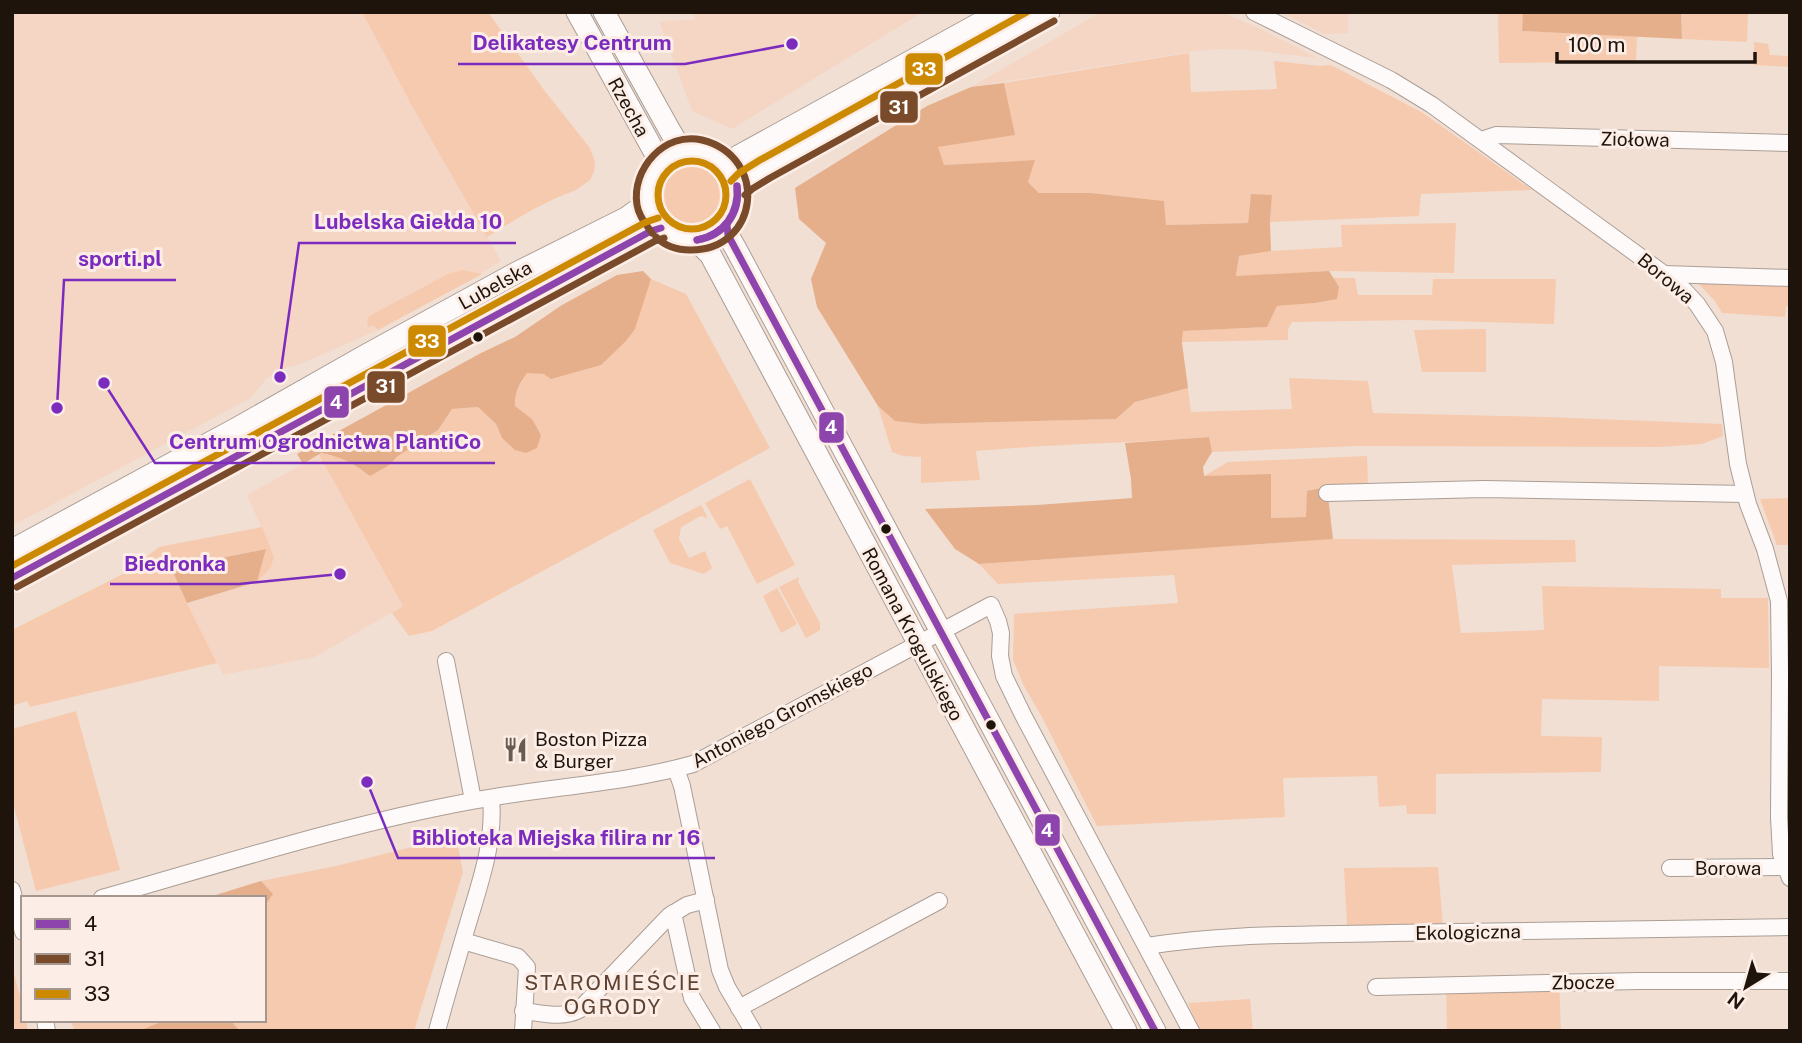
<svg xmlns="http://www.w3.org/2000/svg" width="1802" height="1043" font-family="'Public Sans',sans-serif">
  <rect width="100%" height="100%" fill="#f1dfd4"/>
  <!-- built -->
  <g fill="#f5d6c4">
    <path d="M12,12H362L412,106L501,261L480,274L378,330L298,365L287,367L266,379L251,398L12,526Z"/>
    <path d="M694,12H923L732,129L692,111L659,21L695,20Z"/>
    <path d="M1101,12H1221L1261,29L1317,58L1250,50L1220,49L1197,51L971,87Z"/>
    <path d="M1281,12H1348V33L1324,34Z"/>
    <path d="M319,455L403,606L315,657L223,675L187,603L257,582L263,576L271,567L274,557L247,495Z"/>
  </g>
  <!-- green -->
  <g fill="#f6caae">
    <path d="M362,12H488L544,90L590,148L595,162L594,172L590,180L576,190L556,198L530,211L487,237L412,106Z"/>
    <path d="M1498,12H1523L1522,31L1637,36L1636,62L1499,63Z"/>
    <path d="M1681,12H1748L1747,42L1682,39Z"/>
    <path d="M1754,42L1768,44L1770,55L1790,56V67L1754,65Z"/>
    <path d="M1189,53L1191,92L1277,89L1274,61L1320,66L1331,65L1423,113L1532,190L1421,194L1419,216L1270,222L1272,196L1251,194L1248,223L1166,225L1164,201L1091,193H1039L1028,182L1034,160L944,165L937,147L1014,135L1004,83Z"/>
    <circle cx="692" cy="195" r="30"/>
    <path d="M1456,223L1454,273L1329,271L1236,277L1239,256L1271,251L1342,247L1341,225Z"/>
    <path d="M463,270L482,274L378,330L373,325L369,327L367,323L368,318L373,314L448,274Z"/>
    <path d="M1333,278H1355L1358,295H1432L1433,279H1556L1554,324L1414,320L1292,322L1288,330V340L1182,342L1183,331L1267,327L1277,306L1315,303L1336,299L1339,287Z"/>
    <path d="M651,279L686,294L770,448L432,631L409,636L392,613L403,606L319,455L320,453C344,458 351,462 370,476L388,466L398,456L438,430L452,409L478,407L496,424L502,438L532,419L515,406L514,397L527,372L544,374L639,311Z"/>
    <path d="M1695,280L1790,284V306H1786L1785,317L1722,313L1715,301Z"/>
    <path d="M1486,329V372H1422L1414,330Z"/>
    <path d="M1289,378L1368,381L1373,413L1548,417L1722,424L1723,436L1702,444L1660,447L1357,446L1212,452L1208,437C1131,443 1054,444 976,451L980,480L921,483V457L903,456L892,452L878,406L895,421L922,424L1116,419L1135,402L1188,388L1191,412L1292,409Z"/>
    <path d="M1367,456L1368,486L1327,487L1306,517L1270,518L1204,476L1228,462Z"/>
    <path d="M750,479L795,565L757,584L727,526L720,529L705,503Z"/>
    <path d="M1790,498V545H1777L1760,499Z"/>
    <path d="M701,505L708,518L701,516L681,527L679,539L689,558L705,551L712,568L704,574L670,563L653,530Z"/>
    <path d="M262,527L274,557L271,567L257,582L266,549L171,568L187,603L217,663L30,707L27,701L12,706V630L125,573L159,547Z"/>
    <path d="M1333,539L1575,540L1576,562L1452,565L1461,633L1544,630L1542,586L1721,589V598H1768L1769,668L1659,666V701L1542,699L1541,736L1602,737L1601,772L1436,774V814H1407L1406,805L1379,807L1377,776L1283,778L1285,817L1097,826L1043,719L1024,686L1013,660L1014,614L1178,603L1174,575L998,584L979,564Z"/>
    <path d="M799,577L798,582L820,623V630L806,638L779,587Z"/>
    <path d="M777,588L797,624L781,633L763,596Z"/>
    <path d="M76,711L120,870L36,891L12,799V729Z"/>
    <path d="M456,836L463,872L414,1031H240L230,1020H264V907L272,894L261,881L336,866Z"/>
    <path d="M1438,867L1443,926H1347L1344,868Z"/>
    <path d="M12,966L23,1008V1020H26L28,1031H12Z"/>
    <path d="M1559,980L1561,1031H1447L1446,983Z"/>
    <path d="M1250,999L1253,1031H1200L1188,1003Z"/>
    <path d="M70,1020H166L138,1031H75Z"/>
  </g>
  <!-- forest -->
  <g fill="#e5af8b">
    <path d="M1523,12H1681L1682,39L1522,31Z"/>
    <path d="M1004,83L1015,135L938,147L944,165L1035,160L1028,182L1039,193H1091L1164,201L1166,225L1248,223L1251,194L1272,195L1270,222L1271,251L1239,256L1236,276L1329,271L1339,287L1337,299L1315,303L1277,306L1267,327L1183,331L1182,343L1188,388L1135,402L1116,419L922,424L895,421L878,406L817,307L811,279L826,243L799,219L795,188L927,106L971,87Z"/>
    <path d="M643,271L651,279L635,329L626,341L601,365L551,379L544,374L527,373C520,383 514,393 515,406L532,419L541,435L537,448L526,453L515,450L502,438L496,424L478,407L452,409L438,430L398,456L388,466L370,476C351,462 344,458 321,453L303,464L297,454L481,353L515,337L562,305L617,275Z"/>
    <path d="M1209,437L1212,452L1203,467L1204,476L1271,474V518L1306,517L1307,491L1327,487L1333,539L979,564L955,549L925,509L1037,505L1132,498L1131,479L1125,443Z"/>
    <path d="M266,549L257,582L187,603L171,568Z"/>
    <path d="M261,881L273,894L264,907V898H206Z"/>
    <path d="M166,1020H230L240,1031H138Z"/>
  </g>
  <g fill="none" stroke-linecap="round" stroke-linejoin="round">
    <defs>
      <g id="minor">
        <path d="M1254,12L1391,80L1432,105L1664,274L1684,290L1697,304L1715,331L1724,362L1738,464L1748,504L1765,549L1779,601L1780,675L1779,817L1781,854L1790,878"/>
        <path d="M1481,140L1496,135L1790,143"/>
        <path d="M1664,274L1790,278"/>
        <path d="M1327,493L1484,489L1745,494"/>
        <path d="M446,661L473,800"/>
        <path d="M676,769L682,786L720,970L727,987L753,1031"/>
        <path d="M1670,868L1785,867"/>
        <path d="M12,890L23,932"/>
        <path d="M102,898C225,863 347,824 472,801C545,787 622,784 693,764L991,605L998,621L1001,633L1000,656L1004,676L1023,715L1191,1031"/>
        <path d="M673,913L692,998L712,1031"/>
        <path d="M463,941L518,957L527,967L523,1031"/>
        <path d="M1147,946C1227,933 1309,935 1391,933C1524,930 1657,928 1790,927"/>
        <path d="M1376,987L1638,981H1790"/>
        <path d="M739,1008L939,901"/>
        <path d="M523,1011C542,1013 562,1019 579,1010L669,916L687,905L706,900"/>
        <path d="M45,1020L47,1031"/>
        <path d="M437,1031C447,994 458,957 469,920C481,880 495,840 491,798"/>
      </g>
      <g id="major">
        <path d="M577,12L656,155L657,166"/>
        <path d="M604,12L669,129L676,141L686,150"/>
        <circle cx="692" cy="195" r="45"/>
        <path d="M723,162L733,159L1000,12"/>
        <path d="M738,188L745,181L765,169L1049,12"/>
        <path d="M727,225L728,235L736,249L1155,1031"/>
        <path d="M696,241L710,254L1126,1031"/>
        <path d="M12,550L239,427L368,354L516,273L626,218L647,203"/>
        <path d="M12,578L651,231L661,228"/>
      </g>
    </defs>
    <!-- minor casing -->
    <use href="#minor" stroke="#ab9e95" stroke-width="18"/>
    <!-- major casing -->
    <use href="#major" stroke="#ab9e95" stroke-width="23"/>
    <!-- minor -->
    <use href="#minor" stroke="#fdfaf9" stroke-width="16"/>
    <!-- major -->
    <use href="#major" stroke="#fdfaf9" stroke-width="21"/>
    <defs>
      <g id="bus-1">
        <path d="M727,225L728,235L1155,1031"/>
        <path d="M697,240C724,234 739,214 737,186"/>
        <path d="M697,240C724,236 741,213 737,186"/>
        <path d="M12,578L651,231L661,228"/>
      </g>
      <g id="bus-2">
        <path d="M745,195L752,189L770,178L1054,21"/>
        <path d="M652,233C646,224 639,217 637,205C631,169 665,131 702,140C770,157 759,251 690,250C678,250 665,246 656,237"/>
        <path d="M17,587L655,241L664,238"/>
      </g>
      <g id="bus-3">
        <circle cx="692" cy="195" r="34"/>
        <path d="M731,181L739,173L760,160L1027,12"/>
        <path d="M12,566L646,222L658,218"/>
      </g>
    </defs>
    <!-- bus-1 casing -->
    <use href="#bus-1" stroke="#fceee6" stroke-width="12"/>
    <!-- bus-2 casing -->
    <use href="#bus-2" stroke="#fceee6" stroke-width="12"/>
    <!-- bus-3 casing -->
    <use href="#bus-3" stroke="#fceee6" stroke-width="12"/>
    <!-- bus-1 -->
    <use href="#bus-1" stroke="#8e44ad" stroke-width="7"/>
    <!-- bus-2 -->
    <use href="#bus-2" stroke="#7a4b2a" stroke-width="7"/>
    <!-- bus-3 -->
    <use href="#bus-3" stroke="#cc8902" stroke-width="7"/>
  </g>
  <!-- icons -->
  <defs>
    <symbol id="restaurant-bare" viewBox="-9 -9 18 18"><path d="M-5-6h1v4h1v-4h1v4h1v-4h1v5L-1.5 .5V6h-2V.5L-5-1ZM5-6V6H3V1.5H1.5Q1.5-4 5-6Z" fill="#685b52" stroke="#fceee6" stroke-width="2.5" paint-order="stroke"/></symbol>
  </defs>
  <g fill-rule="evenodd">
    <use href="#restaurant-bare" x="498" y="732" width="35" height="35"/>
  </g>
  <!-- markers -->
  <g fill="#1f140c" stroke="#fceee6" stroke-width="2.5">
    <circle cx="478" cy="337" r="6"/>
    <circle cx="886" cy="529" r="6"/>
    <circle cx="991" cy="725" r="6"/>
  </g>
  <g text-anchor="middle" dominant-baseline="central" stroke-width="6" stroke-linejoin="round" paint-order="stroke">
    <!-- street labels -->
    <g font-size="19" fill="#1f140c" stroke="#fceee6">
      <text transform="translate(629 107) rotate(61)">Rzecha</text>
      <text transform="translate(1635 139) rotate(1)">Ziołowa</text>
      <text transform="translate(1666 278) rotate(40)">Borowa</text>
      <text transform="translate(495 285) rotate(-29)">Lubelska</text>
      <text transform="translate(913 634) rotate(62)">Romana Krogulskiego</text>
      <text transform="translate(782 715) rotate(-28)">Antoniego Gromskiego</text>
      <text x="1728" y="868">Borowa</text>
      <text transform="translate(1468 932) rotate(-1)">Ekologiczna</text>
      <text transform="translate(1583 982) rotate(-1)">Zbocze</text>
    </g>
    <!-- poi labels -->
    <g font-size="19" fill="#1f140c" stroke="#fceee6" text-anchor="start">
      <text x="535" y="739">Boston Pizza<tspan x="535" dy="22">&amp; Burger</tspan></text>
    </g>
    <!-- neighbourhood labels -->
    <g font-size="21" letter-spacing="2" fill="#5e4231" stroke="#fceee6">
      <text x="613" y="982">STAROMIEŚCIE<tspan x="613" dy="24">OGRODY</tspan></text>
    </g>
  </g>
  <!-- callouts -->
  <path fill="none" stroke="#7b2cbf" stroke-width="2.5" d="M792 44L685 64H458M280 377L299 243H516M57 408L64 280H176M104 383L155 463H495M340 574L239 584H110M367 782L398 858H715"/>
  <g fill="#7b2cbf" stroke="#fceee6" stroke-width="2.5">
    <circle cx="792" cy="44" r="7"/>
    <circle cx="280" cy="377" r="7"/>
    <circle cx="57" cy="408" r="7"/>
    <circle cx="104" cy="383" r="7"/>
    <circle cx="340" cy="574" r="7"/>
    <circle cx="367" cy="782" r="7"/>
  </g>
  <g font-size="21" text-anchor="middle" font-weight="bold" fill="#7b2cbf" stroke="#fceee6" stroke-width="6" stroke-linejoin="round" paint-order="stroke">
    <text x="572" y="50">Delikatesy Centrum</text>
    <text x="408" y="229">Lubelska Giełda 10</text>
    <text x="120" y="266">sporti.pl</text>
    <text x="325" y="449">Centrum Ogrodnictwa PlantiCo</text>
    <text x="175" y="571">Biedronka</text>
    <text x="556" y="845">Biblioteka Miejska filira nr 16</text>
  </g>
  <g stroke="#fceee6" stroke-width="2.5">
    <rect x="904" y="52" width="40" height="34" rx="7" fill="#cc8902"/>
    <rect x="879" y="90" width="40" height="34" rx="7" fill="#7a4b2a"/>
    <rect x="407" y="324" width="40" height="34" rx="7" fill="#cc8902"/>
    <rect x="366" y="370" width="40" height="34" rx="7" fill="#7a4b2a"/>
    <rect x="323" y="385" width="27" height="34" rx="7" fill="#8e44ad"/>
    <rect x="818" y="411" width="27" height="33" rx="7" fill="#8e44ad"/>
    <rect x="1034" y="813" width="27" height="34" rx="7" fill="#8e44ad"/>
  </g>
  <g font-size="19" text-anchor="middle" font-weight="bold" fill="#fff">
    <text x="924" y="76">33</text>
    <text x="899" y="114">31</text>
    <text x="427" y="348">33</text>
    <text x="386" y="393">31</text>
    <text x="336" y="409">4</text>
    <text x="831" y="434">4</text>
    <text x="1047" y="837">4</text>
  </g>
  <!-- border -->
  <rect width="1802" height="1043" fill="none" stroke="#1f140c" stroke-width="28"/>
  <!-- legend -->
  <rect x="21" y="896" width="245" height="126" fill="#fceee6" stroke="#a4978f" stroke-width="2"/>
  <rect x="35" y="919" width="35" height="10" fill="#8e44ad" stroke="#a4978f" stroke-width="2"/>
  <text x="84" y="931" font-size="21" fill="#1f140c">4</text>
  <rect x="35" y="954" width="35" height="10" fill="#7a4b2a" stroke="#a4978f" stroke-width="2"/>
  <text x="84" y="966" font-size="21" fill="#1f140c">31</text>
  <rect x="35" y="989" width="35" height="10" fill="#cc8902" stroke="#a4978f" stroke-width="2"/>
  <text x="84" y="1001" font-size="21" fill="#1f140c">33</text>
  <!-- north arrow -->
  <g transform="translate(1746 987) rotate(217)" stroke="#fceee6" stroke-width="5" paint-order="stroke">
  <path d="M0-5L12 26L0 18L-12 26Z" fill="#1f140c"/>
  <text y="-10" font-size="19" font-weight="bold" text-anchor="middle" fill="#1f140c">N</text>
  </g>
  <!-- scale -->
  <path d="M1557 52v10h198v-10" fill="none" stroke="#1f140c" stroke-width="3.5"/>
  <text x="1568" y="52" font-size="21" fill="#1f140c" stroke="#fceee6" stroke-width="5" paint-order="stroke">100 m</text>
</svg>
